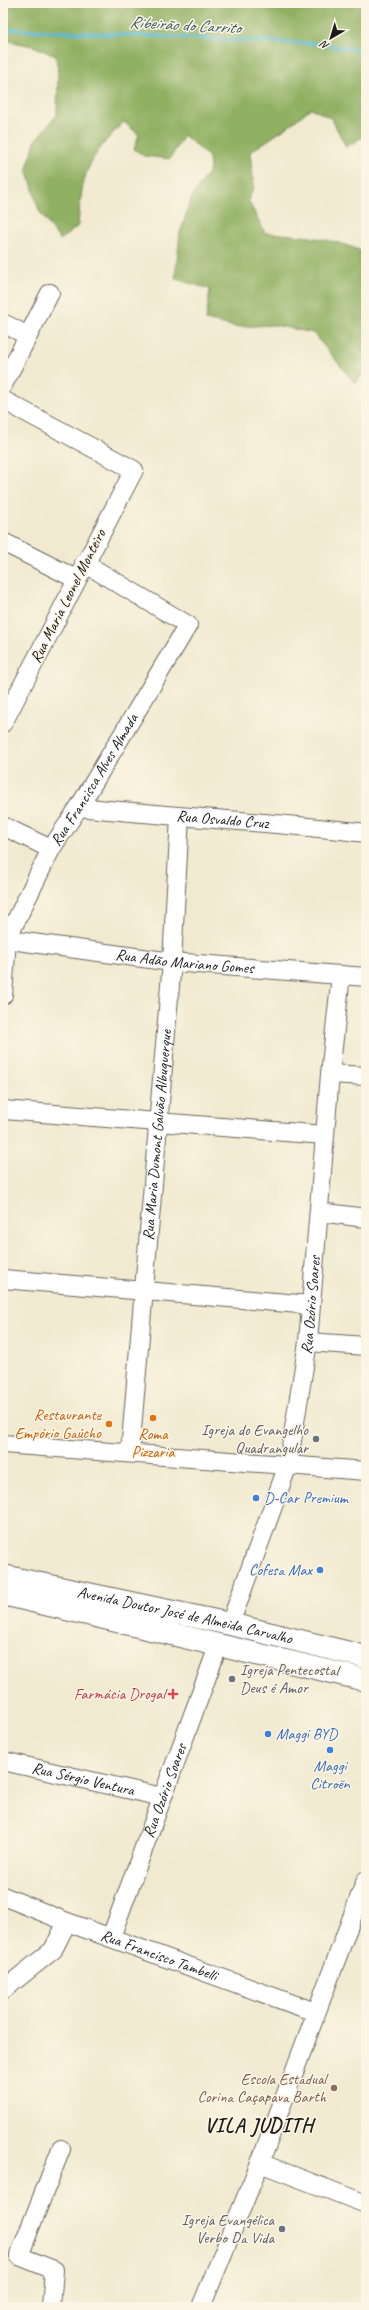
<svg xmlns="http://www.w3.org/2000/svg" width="369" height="2310" font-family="Caveat,sans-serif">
  <rect width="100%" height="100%" fill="#fcf5e5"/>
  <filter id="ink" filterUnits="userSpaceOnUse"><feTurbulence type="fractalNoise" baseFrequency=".025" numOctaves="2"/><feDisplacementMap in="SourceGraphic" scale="8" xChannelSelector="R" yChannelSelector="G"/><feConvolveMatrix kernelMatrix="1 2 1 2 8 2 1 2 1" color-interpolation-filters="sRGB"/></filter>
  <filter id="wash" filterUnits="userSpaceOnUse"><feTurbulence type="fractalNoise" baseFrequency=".012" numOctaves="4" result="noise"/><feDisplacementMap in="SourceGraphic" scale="16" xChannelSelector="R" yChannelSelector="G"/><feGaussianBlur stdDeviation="0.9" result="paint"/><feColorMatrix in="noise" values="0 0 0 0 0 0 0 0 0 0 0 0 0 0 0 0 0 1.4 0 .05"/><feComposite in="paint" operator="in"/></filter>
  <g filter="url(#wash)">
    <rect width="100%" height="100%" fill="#f1ead0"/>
    <!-- forest -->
    <path fill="#90b062" stroke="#56663f" d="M3,3H366V135L346,147L332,119L311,108L286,128L250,152L254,187L248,200L265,233C300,235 334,238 366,253V372L355,383L313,333L274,325L236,327L206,320L210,289L175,279L180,233L191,199L210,169L209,157L184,135L170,159L144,156L134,149L139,135L124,122C86,159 82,174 78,226L60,240L39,211L27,168L36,139L57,115L58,72L56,56L33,46L3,40Z"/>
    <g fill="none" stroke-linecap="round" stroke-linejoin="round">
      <!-- stream -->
      <path stroke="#52b8d0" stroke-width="3.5" d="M3,29L320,44L366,51"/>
    </g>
  </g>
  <g filter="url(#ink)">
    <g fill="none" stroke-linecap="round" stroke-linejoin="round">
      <defs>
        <g id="minor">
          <path d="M3,323L28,336"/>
          <path d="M3,385L50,293"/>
          <path d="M3,400L134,470L3,723"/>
          <path d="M3,542L76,579"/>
          <path id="s1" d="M79,807C175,817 271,822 366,833"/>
          <path d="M3,826L51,849"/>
          <path id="s2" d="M3,939L172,962L366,977"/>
          <path id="s3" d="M3,995L7,939L51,849L79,807L188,625L84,563"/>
          <path d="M330,1074L366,1076"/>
          <path d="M3,1110L325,1135"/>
          <path d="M319,1212L366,1218"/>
          <path d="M3,1279L311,1305"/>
          <path d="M308,1342L366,1346"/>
          <path d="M3,1444L366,1471"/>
          <path id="s4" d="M130,1453L172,962L180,817"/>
          <path id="s5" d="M230,1624L288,1465L308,1342L330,1074L341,975"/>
          <path id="s6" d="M3,1761L162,1797"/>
          <path id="s7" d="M3,1896L67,1922L315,2012"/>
          <path id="s8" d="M111,1937L219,1644"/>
          <path d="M3,1990L53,1950L67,1922"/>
          <path d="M260,2163L366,2204"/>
          <path d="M51,2307L54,2270L19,2256L61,2149"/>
          <path d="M201,2307L260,2163L366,1880"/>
        </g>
        <g id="major">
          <path id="s9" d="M3,1576L230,1624L366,1657"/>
          <path d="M3,1594L366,1680"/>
        </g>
      </defs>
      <!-- minor casing -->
      <use href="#minor" stroke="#67645b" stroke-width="20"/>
      <!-- major casing -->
      <use href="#major" stroke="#67645b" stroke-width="24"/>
      <!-- minor -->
      <use href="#minor" stroke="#fff" stroke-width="18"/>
      <!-- major -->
      <use href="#major" stroke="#fff" stroke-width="22"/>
    </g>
  </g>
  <!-- markers -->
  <g fill="#e8710a" stroke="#fcf5e5" stroke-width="1.5">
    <circle cx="153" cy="1418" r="4"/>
    <circle cx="109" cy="1424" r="4"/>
  </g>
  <g fill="#6b7280" stroke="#fcf5e5" stroke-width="1.5">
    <circle cx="316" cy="1439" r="4"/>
    <circle cx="232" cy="1679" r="4"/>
    <circle cx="282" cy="2229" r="4"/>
  </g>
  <g fill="#3f7fe0" stroke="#fcf5e5" stroke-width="1.5">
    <circle cx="256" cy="1498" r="4"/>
    <circle cx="320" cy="1570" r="4"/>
    <circle cx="268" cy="1734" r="4"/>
    <circle cx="330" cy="1750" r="4"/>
  </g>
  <path fill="#e0444e" stroke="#fcf5e5" stroke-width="1.5" d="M171 1688h4v4h4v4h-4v4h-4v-4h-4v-4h4z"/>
  <circle fill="#8d6e63" stroke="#fcf5e5" stroke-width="1.5" cx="334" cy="2088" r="4"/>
  <g text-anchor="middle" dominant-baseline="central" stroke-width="3" stroke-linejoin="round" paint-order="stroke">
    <!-- street labels -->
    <g font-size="16" fill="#1c1c1c" stroke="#fcf5e5">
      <text transform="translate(68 596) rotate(-63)">Rua Maria Leonel Monteiro</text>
      <text stroke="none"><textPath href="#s3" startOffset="238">Rua Francisca Alves Almada</textPath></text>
      <text stroke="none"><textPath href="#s1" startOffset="144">Rua Osvaldo Cruz</textPath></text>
      <text stroke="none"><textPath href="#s2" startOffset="183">Rua Adão Mariano Gomes</textPath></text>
      <text stroke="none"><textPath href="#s4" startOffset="319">Rua Maria Dumont Galvão Albuquerque</textPath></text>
      <text stroke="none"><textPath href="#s5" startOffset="331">Rua Ozório Soares</textPath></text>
      <text stroke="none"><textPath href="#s9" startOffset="186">Avenida Doutor José de Almeida Carvalho</textPath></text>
      <text stroke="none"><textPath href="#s6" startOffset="82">Rua Sérgio Ventura</textPath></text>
      <text stroke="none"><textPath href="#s8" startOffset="156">Rua Ozório Soares</textPath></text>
      <text stroke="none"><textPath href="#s7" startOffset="167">Rua Francisco Tambelli</textPath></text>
    </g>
    <!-- food labels -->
    <g font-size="16" fill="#c56008" stroke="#fcf5e5" text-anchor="end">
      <text x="101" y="1415">Restaurante<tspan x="101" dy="18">Empório Gaúcho</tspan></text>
      <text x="153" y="1434" text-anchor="middle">Roma<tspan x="153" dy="18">Pizzaria</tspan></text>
    </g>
    <!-- worship labels -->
    <g font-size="16" fill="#5b616d" stroke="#fcf5e5" text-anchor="end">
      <text x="308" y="1430">Igreja do Evangelho<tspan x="308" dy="18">Quadrangular</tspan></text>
      <text x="240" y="1670" text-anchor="start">Igreja Pentecostal<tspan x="240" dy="18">Deus é Amor</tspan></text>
      <text x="274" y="2220">Igreja Evangélica<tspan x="274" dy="18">Verbo Da Vida</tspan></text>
    </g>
    <!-- shop labels -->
    <g font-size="16" fill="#366cbe" stroke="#fcf5e5" text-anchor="start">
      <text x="264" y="1498">D-Car Premium</text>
      <text x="312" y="1570" text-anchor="end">Cofesa Max</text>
      <text x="276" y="1734">Maggi BYD</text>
      <text x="330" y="1766" text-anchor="middle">Maggi<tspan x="330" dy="18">Citroën</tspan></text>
    </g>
    <!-- health labels -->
    <g font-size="16" fill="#be3a42" stroke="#fcf5e5" text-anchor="end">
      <text x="165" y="1694">Farmácia Drogal</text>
    </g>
    <!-- education labels -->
    <g font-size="16" fill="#785e54" stroke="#fcf5e5" text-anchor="end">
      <text x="326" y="2079">Escola Estadual<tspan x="326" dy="18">Corina Caçapava Barth</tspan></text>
    </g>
    <!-- water labels -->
    <g font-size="17" font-style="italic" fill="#325a64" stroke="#fcf5e5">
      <text transform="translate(185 25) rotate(3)">Ribeirão do Carrito</text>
    </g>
    <!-- district labels -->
    <g font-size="20" font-weight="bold" letter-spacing="1" fill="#1c1c1c" stroke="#fcf5e5">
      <text x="259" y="2125">VILA JUDITH</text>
    </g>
  </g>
  <!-- margin -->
  <rect width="369" height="2310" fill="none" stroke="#fcf5e5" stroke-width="16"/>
  <!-- north arrow -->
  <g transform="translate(331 38) rotate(218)" stroke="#fcf5e5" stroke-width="3" paint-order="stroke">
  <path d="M0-3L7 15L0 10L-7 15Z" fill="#1c1c1c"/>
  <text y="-6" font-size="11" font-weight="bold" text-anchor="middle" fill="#1c1c1c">N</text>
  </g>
</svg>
